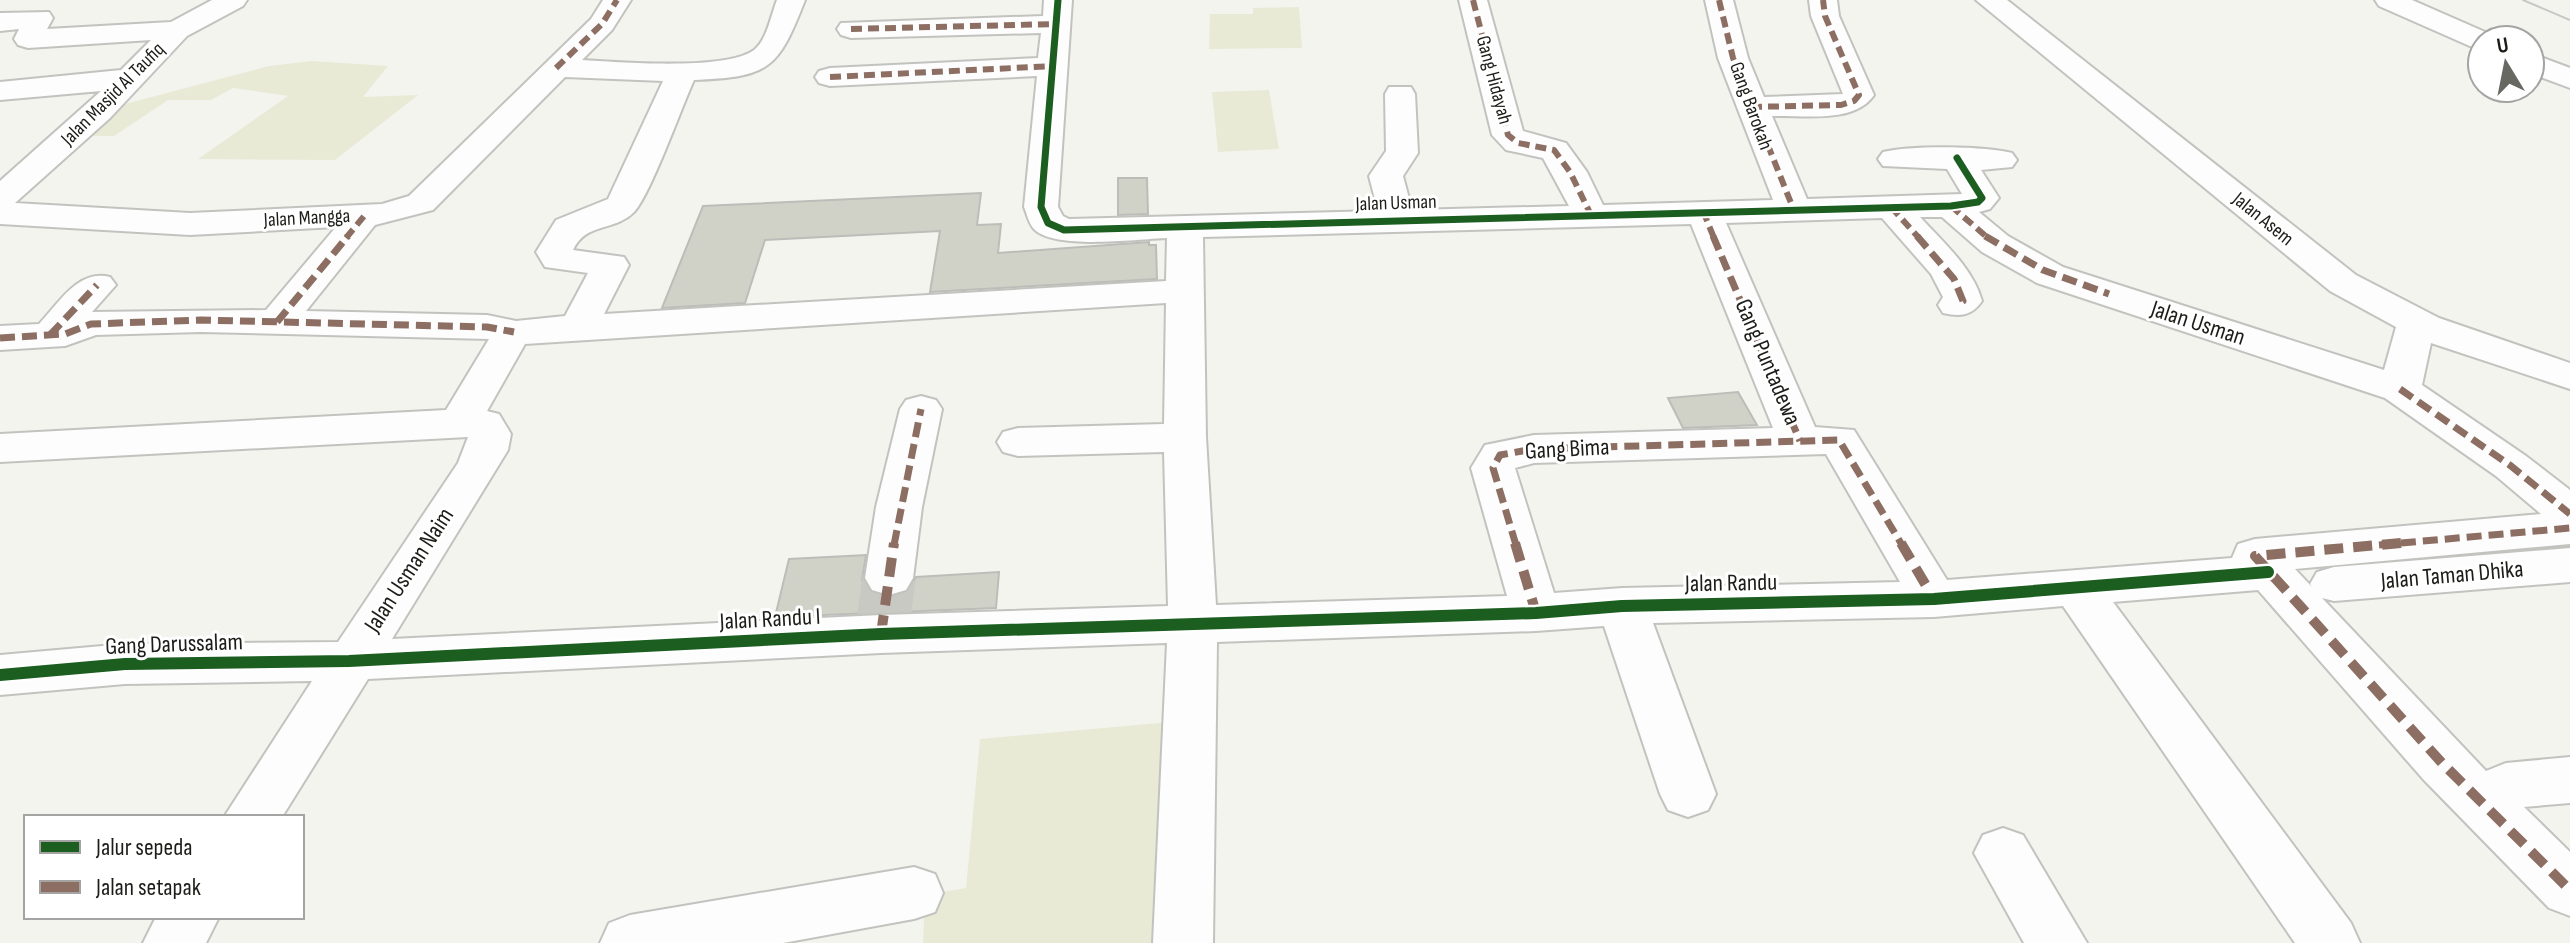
<svg xmlns="http://www.w3.org/2000/svg" width="2570" height="943" font-family="'Sofia Sans Condensed',sans-serif">
  <rect width="100%" height="100%" fill="#f4f4ef"/>
  <!-- green -->
  <g fill="#e8ead6">
    <path d="M1299,7L1302,48L1209,49L1210,14H1253V8Z"/>
    <path d="M312,61L388,66L363,97L418,95L335,160L198,159L288,96L233,88L211,100H168L114,136H90L125,104L269,66Z"/>
    <path d="M1269,90L1279,149L1218,152L1212,92Z"/>
    <path d="M1182,721L1176,943H923L925,895L966,888L980,739Z"/>
  </g>
  <!-- building -->
  <g fill="#d1d2c7" stroke="#bcbcb9" stroke-width="2">
    <path d="M1118,178H1147L1148,214L1118,215Z"/>
    <path d="M981,193L977,225L1001,224L998,253L1149,242V245H1156L1157,279L930,292L940,231L765,240L745,303L662,308L703,206Z"/>
    <path d="M1738,392L1757,425L1683,428L1668,398Z"/>
    <path d="M866,555L862,580L871,593L888,598L907,593L916,577L999,572L996,608L775,617L789,559Z"/>
  </g>
  <g fill="none" stroke-linecap="round" stroke-linejoin="round">
    <!-- minor-tunnel -->
    <path stroke="#c9c9c4" stroke-width="53" stroke-dasharray="53 27" stroke-linecap="butt" d="M883,624L889,578"/>
    <defs>
      <g id="minor">
        <path d="M212,0H247L243,6L187,36L110,118L15,203L190,213L382,204L409,196L591,19L603,0H631L612,30L582,60C619,62 725,71 754,50C767,40 771,15 777,0H805C778,69 770,77 694,80C682,106 650,196 634,212C614,232 586,222 573,250L624,257L629,265L604,314L1166,281L1167,238C1137,239 1057,250 1035,230C1029,225 1027,214 1024,207L1037,76L830,86L819,83L815,77L819,71L830,68L1038,58L1041,33L851,38L841,35L837,29L841,23L1043,16L1044,0H1072L1058,207L1063,216L1069,219L1378,211L1369,176L1386,151L1385,94L1389,87H1411L1415,94L1418,153L1403,176L1412,210L1569,206L1543,158L1506,150L1492,135L1459,0H1487L1523,131L1566,143L1587,172L1603,205L1773,200L1718,58L1705,0H1733L1748,58L1764,97L1843,94L1811,16L1809,0H1837L1839,16L1874,95C1854,124 1804,115 1772,116L1807,199L1962,194L1947,169L1883,166L1878,159L1883,152C1911,145 1984,146 2012,153L2017,160L2012,167L1981,170L1999,198L1990,209L1979,212L2008,236L2063,267L2384,370L2396,327L2330,291L1976,0H2007L2356,275L2439,318L2570,363V389L2431,343L2422,385L2526,456L2570,490V544L2295,569L2312,587L2310,584L2317,572L2334,567L2570,548V582L2334,601L2322,598L2486,771L2506,763L2570,757V803L2524,807L2570,852V916L2549,908L2423,779L2258,590L2113,602L2351,923L2360,943H2295L2063,606L1934,617L1653,623L1716,794L1708,810L1688,817L1668,810L1660,794L1604,626L1536,631L1217,642L1213,943H1153L1167,643L881,653L368,679L282,817H224L312,681L125,684L0,695V655L125,644L338,642L458,463L468,437L0,462V434L446,410L489,339L201,332L96,335L65,346L0,350V326L39,324C59,303 78,269 110,277L116,285L92,312L266,310L336,227L190,235L0,224V181L101,91L0,100V82L121,70L151,40L28,48L18,45L14,39L19,29L0,31V13L49,12L53,18L47,29L171,22ZM565,77L663,81L608,199L556,220L536,252L545,267L588,273L565,316L516,321L487,315L306,311L375,225L433,210ZM1920,217H1942L1982,252L2037,283L2385,398L2496,476L2541,514L2255,539L2238,544L2232,558L1947,580L1854,430L1815,427L1726,223L1882,218L1931,274L1943,297L1938,305L1943,313C1960,317 1972,316 1982,301C1973,268 1942,241 1920,217ZM1691,224L1773,428L1534,435L1485,445L1471,468L1507,596L1216,605L1206,437L1203,237ZM1166,303L1164,424L1018,428L1003,432L997,442L1003,452L1018,456L1164,452L1168,606L881,615L392,639L508,450L511,434L499,414L487,411L525,344ZM1826,454L1900,582L1622,588L1554,593L1515,468L1534,463Z"/>
        <path d="M2375,0H2412L2492,35L2496,40H2482V50L2472,47L2379,6Z"/>
        <path d="M2530,53L2570,68V88L2530,73Z"/>
        <path d="M921,396L936,400L942,409L922,507L913,578L906,590L889,595L872,590L865,578L876,507L900,409L906,400Z"/>
        <path d="M2003,828L2023,835L2087,943H2024L1974,853L1983,835Z"/>
        <path d="M914,867L935,874L943,893L935,912L914,919L783,943H600L609,923L630,915Z"/>
        <path d="M156,917H219L206,943H143Z"/>
      </g>
    </defs>
    <!-- minor casing -->
    <use href="#minor" stroke="#c2c2bf" stroke-width="4"/>
    <!-- minor -->
    <use href="#minor" fill="#fdfdfd" fill-rule="evenodd"/>
    <!-- tram -->
    <path stroke="#c7c7c5" stroke-width="2" d="M2523,0L2570,20"/>
    <!-- quiet-far2 -->
    <g stroke="#8d6e63" stroke-width="6" stroke-dasharray="11 6" stroke-linecap="butt">
      <path d="M1473,0L1508,135L1518,143L1554,150L1570,172L1590,213"/>
      <path d="M1719,0L1733,58L1793,208"/>
      <path d="M851,29L1057,24"/>
      <path d="M556,68L602,24L617,0"/>
      <path d="M830,77L1054,66"/>
      <path d="M1751,107L1841,105L1854,101L1859,95L1825,16L1823,0"/>
      <path d="M1951,206L1988,238"/>
      <path d="M1891,207L1919,238"/>
      <path d="M1703,211L1714,238"/>
      <path d="M346,238L365,215"/>
    </g>
    <!-- quiet-far1 -->
    <g stroke="#8d6e63" stroke-width="7" stroke-dasharray="15 7" stroke-linecap="butt">
      <path d="M1713,236L1800,441"/>
      <path d="M1917,236L1954,279L1963,301L1957,305"/>
      <path d="M1985,236L2043,270L2109,294"/>
      <path d="M277,322L348,236"/>
      <path d="M50,335L97,285"/>
      <path d="M0,338L65,334L91,324L201,320L487,327L514,332"/>
      <path d="M2400,389L2511,466L2570,514"/>
      <path d="M894,545L921,409"/>
      <path d="M1516,545L1493,468L1500,455L1534,449L1839,440L1902,545"/>
      <path d="M2379,545L2570,528"/>
    </g>
    <!-- quiet -->
    <g stroke="#8d6e63" stroke-width="10" stroke-dasharray="19 10" stroke-linecap="butt">
      <path d="M1515,543L1536,613"/>
      <path d="M1901,543L1934,599"/>
      <path d="M2401,543L2255,556L2442,763L2570,890"/>
      <path d="M881,634L894,543"/>
    </g>
    <defs>
      <path id="cycleway-far1" d="M1058,0L1041,207L1048,223L1064,230L1951,206L1978,202L1982,198L1957,158"/>
      <path id="cycleway" d="M0,675L125,664L349,661L881,634L1536,613L1622,606L1934,599L2268,572"/>
    </defs>
    <!-- cycleway-far1 casing -->
    <use href="#cycleway-far1" stroke="#fff" stroke-width="11"/>
    <!-- cycleway casing -->
    <use href="#cycleway" stroke="#fff" stroke-width="17"/>
    <!-- cycleway-far1 -->
    <use href="#cycleway-far1" stroke="#1b5e20" stroke-width="7"/>
    <!-- cycleway -->
    <use href="#cycleway" stroke="#1b5e20" stroke-width="12"/>
  </g>
  <g text-anchor="middle" dominant-baseline="central" stroke-width="6" stroke-linejoin="round" paint-order="stroke">
    <!-- far-street labels -->
    <g font-size="20" fill="#1c1c18" stroke="#fff">
      <text transform="translate(1494 80) rotate(75)">Gang Hidayah</text>
      <text transform="translate(113 94) rotate(-45)">Jalan Masjid Al Taufiq</text>
      <text transform="translate(1751 106) rotate(70)">Gang Barokah</text>
      <text transform="translate(1396 203) rotate(-2)">Jalan Usman</text>
      <text transform="translate(307 218) rotate(-3)">Jalan Mangga</text>
      <text transform="translate(2263 219) rotate(39)">Jalan Asem</text>
    </g>
    <!-- street labels -->
    <g font-size="24" fill="#1c1c18" stroke="#fff">
      <text transform="translate(2198 323) rotate(18)">Jalan Usman</text>
      <text transform="translate(1768 362) rotate(67)">Gang Puntadewa</text>
      <text transform="translate(1567 449) rotate(-3)">Gang Bima</text>
      <text transform="translate(409 570) rotate(-57)">Jalan Usman Naim</text>
      <text transform="translate(2452 575) rotate(-5)">Jalan Taman Dhika</text>
      <text transform="translate(1731 583) rotate(-1)">Jalan Randu</text>
      <text transform="translate(770 619) rotate(-3)">Jalan Randu I</text>
      <text transform="translate(174 644) rotate(-2)">Gang Darussalam</text>
    </g>
  </g>
  <!-- legend -->
  <rect x="24" y="815" width="280" height="104" fill="#ffffff" stroke="#a4a4a3" stroke-width="2"/>
  <rect x="40" y="841" width="40" height="12" fill="#1b5e20" stroke="#a4a4a3" stroke-width="2"/>
  <text x="96" y="855" font-size="24" fill="#1c1c18">Jalur sepeda</text>
  <rect x="40" y="881" width="40" height="12" fill="#8d6e63" stroke="#a4a4a3" stroke-width="2"/>
  <text x="96" y="895" font-size="24" fill="#1c1c18">Jalan setapak</text>
  <!-- north arrow -->
  <g transform="translate(2506 64) rotate(350)"><circle r="38" fill="#ffffff" stroke="#a4a4a3" stroke-width="2"/>
  <path d="M0-6L14 30L0 20L-14 30Z" fill="#686863"/>
  <text y="-12" font-size="22" font-weight="bold" text-anchor="middle" fill="#1c1c18">U</text>
  </g>
</svg>
